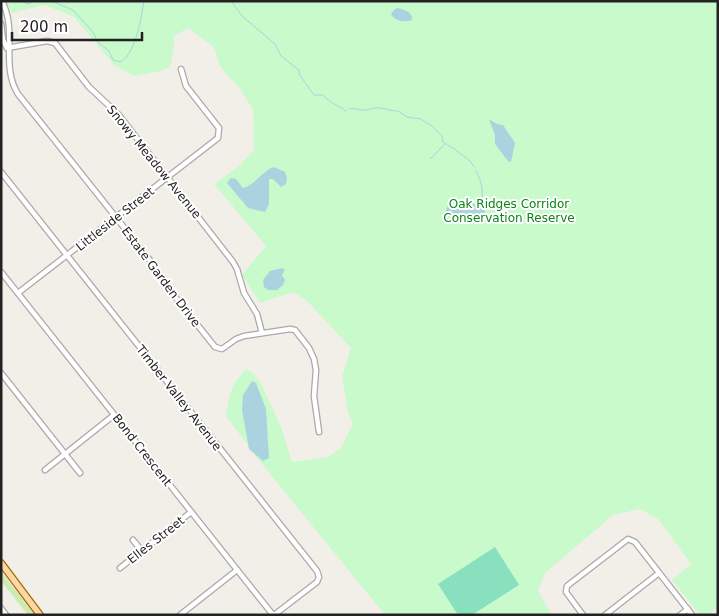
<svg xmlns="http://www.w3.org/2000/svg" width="719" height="616" font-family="'DejaVu Sans',sans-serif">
  <rect width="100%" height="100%" fill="#f2efe9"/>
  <!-- grass -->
  <path fill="#cdebb0" d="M1,572L35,615H28L1,581Z"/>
  <!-- park -->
  <path fill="#c8facc" d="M6,1H718V607L708,615L699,614L672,580L691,564L658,519L640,509L613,515L545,573L538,591L552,615H385L258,459L226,416C230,393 230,386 246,369L255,375L262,385L281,427L292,462L328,457L341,448L353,424L348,412L342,377L351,348L307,301L294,292L260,303L242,275L266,246L214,184L238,167L254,150L253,110L239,87L228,76L220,66L214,47L188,28L174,36V46L170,67L161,71L135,76L114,65L74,17L45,5L12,13Z"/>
  <!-- pitch -->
  <path fill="#88e0be" d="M495,547L519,585L472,615H458L438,584Z"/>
  <!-- water -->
  <g fill="#aad3df">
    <path d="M397,8C404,9 413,12 412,20C404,23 395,21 391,14L394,10Z"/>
    <path d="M489,119L497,124L503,125L515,143L511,162L508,161L495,144V135Z"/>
    <path d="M274,167L285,172L287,178L286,184L281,187L273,179H269V204L265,212L248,208L227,183L231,178L236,179L243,188C255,185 262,171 274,167Z"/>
    <path d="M471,204L484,205L485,213C476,221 461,222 449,217L446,212L447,207L450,205L459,208Z"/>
    <path d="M282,268L285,270L282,275L285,280L283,285L277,290H268L264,287L263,280L270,271Z"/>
    <path d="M252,381L256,383L266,409L269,458L263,461L249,449L242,410L243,395Z"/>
  </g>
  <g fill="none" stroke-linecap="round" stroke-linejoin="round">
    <!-- stream -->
    <g stroke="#aad3df" stroke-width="1">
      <path d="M20,1L28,4L34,1"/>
      <path d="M51,1L73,10L92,31L98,42L109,51L113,60L121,62C136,52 141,19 144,1"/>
      <path d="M231,1L242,16L275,44L281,56L299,70V74L314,95H323C331,104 338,105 346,111"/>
      <path d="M349,109C355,107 359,111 366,110C368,110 371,108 374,108C382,107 390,111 398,111L407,117L421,119L432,126L442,136L443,142L453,148L470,161L474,167"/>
      <path d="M430,159L445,144"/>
      <path d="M476,171C482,182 484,192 481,204"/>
    </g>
    <defs>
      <g id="minor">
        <path d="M2,1C18,32 0,65 18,94L149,259L176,298L215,347L222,349L236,339L244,336L290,329L295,330L309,348L314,359L316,370L314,396L319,432"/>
        <path d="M1,24L3,40L7,48"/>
        <path d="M7,48L47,41L55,43L89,87L118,114L233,262L237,269L244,293L257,314L262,333"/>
        <path d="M1,172L317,571L319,577L317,582L274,615"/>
        <path d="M1,272L273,615"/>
        <path d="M18,293L218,138L219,128L186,86L181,69"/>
        <path d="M1,373L80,473"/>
        <path d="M45,470L114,415"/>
        <path d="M133,540L142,551"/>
        <path d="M120,568L191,512"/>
        <path d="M1,608L6,615"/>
        <path d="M180,615L237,570"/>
        <path d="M583,615L566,592L567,586L628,539L635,542L692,615"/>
        <path d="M605,615L659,573"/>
        <path d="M680,615L688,609"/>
      </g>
      <path id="major" d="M1,563L40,615"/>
    </defs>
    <!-- minor casing -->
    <use href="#minor" stroke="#a9a9a9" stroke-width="7"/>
    <!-- major casing -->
    <use href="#major" stroke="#a06b00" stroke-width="8"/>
    <!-- minor -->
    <use href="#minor" stroke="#fff" stroke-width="4.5"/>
    <!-- major -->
    <use href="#major" stroke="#fcd6a4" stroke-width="5.5"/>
  </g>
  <g text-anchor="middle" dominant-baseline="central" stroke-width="4" stroke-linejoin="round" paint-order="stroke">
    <!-- street labels -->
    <g font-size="12" fill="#222" stroke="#fff">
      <text transform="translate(154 162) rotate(51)">Snowy Meadow Avenue</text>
      <text transform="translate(115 219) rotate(-38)">Littleside Street</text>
      <text transform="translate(161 277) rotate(53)">Estate Garden Drive</text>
      <text transform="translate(179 398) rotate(52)">Timber Valley Avenue</text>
      <text transform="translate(142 450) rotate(52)">Bond Crescent</text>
      <text transform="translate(156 540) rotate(-38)">Elles Street</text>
    </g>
    <!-- park labels -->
    <g font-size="12" fill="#0c8416" stroke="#fff">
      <text x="509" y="204">Oak Ridges Corridor<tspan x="509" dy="14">Conservation Reserve</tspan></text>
    </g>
  </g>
  <!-- border -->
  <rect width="719" height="616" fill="none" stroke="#222222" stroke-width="5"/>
  <!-- scale -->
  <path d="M12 32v8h130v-8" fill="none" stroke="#222222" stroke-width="2.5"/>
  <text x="20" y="32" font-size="15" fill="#222222" stroke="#ffffff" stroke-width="4" paint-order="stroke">200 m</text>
</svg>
